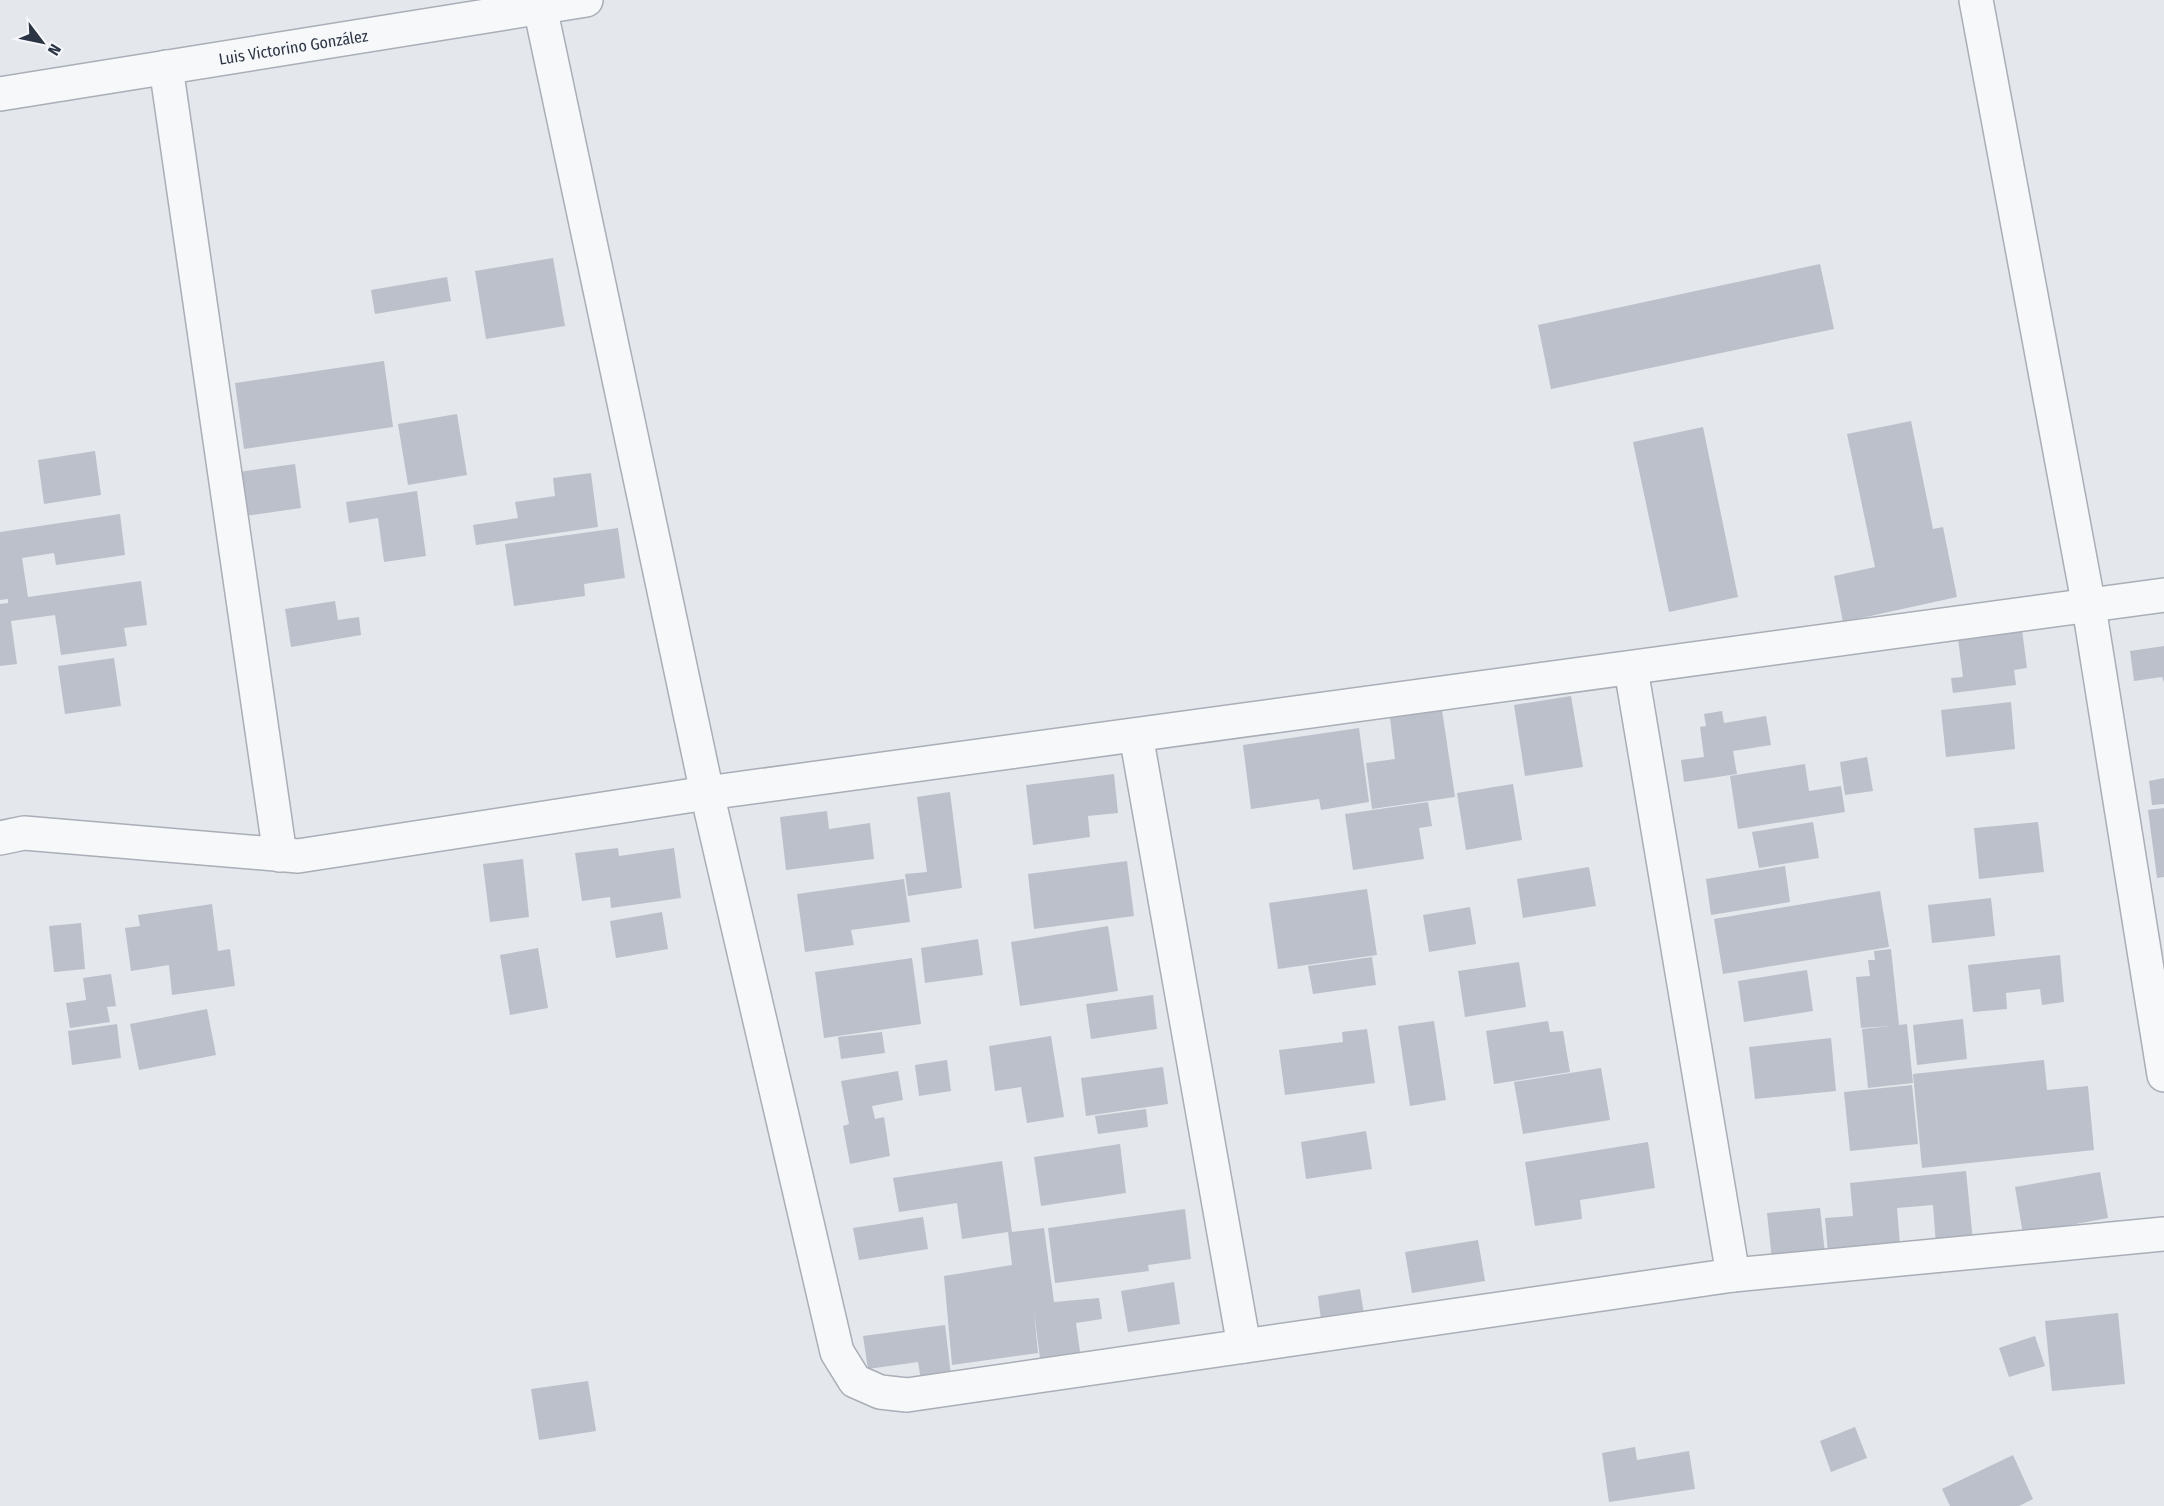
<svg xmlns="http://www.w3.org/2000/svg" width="2164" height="1506" font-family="'Fira Sans Condensed',sans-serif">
  <rect width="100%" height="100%" fill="#e4e7ec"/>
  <!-- building -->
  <g fill="#bbc0ca">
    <path d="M553,258L565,326L486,339L475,271Z"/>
    <path d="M1820,264L1834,329L1551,389L1538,325Z"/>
    <path d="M447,277L451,301L375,314L371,290Z"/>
    <path d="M384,361L393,427L244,449L235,383Z"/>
    <path d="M457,414L467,475L408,485L398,424Z"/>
    <path d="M1911,421L1933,529L1943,527L1957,597L1843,622L1834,576L1875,567L1847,434Z"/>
    <path d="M1703,427L1738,597L1669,612L1633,442Z"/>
    <path d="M95,451L101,495L44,504L38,460Z"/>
    <path d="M295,464L301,508L245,516L239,472Z"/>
    <path d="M591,473L598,527L476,545L473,525L518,518L515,502L555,496L553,478Z"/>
    <path d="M417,491L426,556L384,562L378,518L349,523L346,502Z"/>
    <path d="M120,514L125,555L56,565L54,553L22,558L28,597L141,581L147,625L124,628L127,646L61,655L55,615L11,621L17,664L0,666V604L8,603V599L0,600V532Z"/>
    <path d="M618,528L625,578L584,584L585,596L514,606L505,544Z"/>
    <path d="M335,601L338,620L359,617L361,635L291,647L285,609Z"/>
    <path d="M2022,630L2027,668L2014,670L2016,685L1953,693L1951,678L1963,677L1958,639Z"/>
    <path d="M2164,646V682L2162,677L2134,681L2130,651Z"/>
    <path d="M114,658L121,706L65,714L58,666Z"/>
    <path d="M1571,696L1583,767L1525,776L1514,705Z"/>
    <path d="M2011,702L2015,749L1946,757L1941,710Z"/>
    <path d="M1442,710L1455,797L1372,809L1366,763L1395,759L1390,718Z"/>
    <path d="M1722,711L1724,723L1766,716L1771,745L1733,751L1737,774L1684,782L1681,760L1704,757L1700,727L1706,726L1704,714Z"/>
    <path d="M1359,728L1369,802L1321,810L1319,799L1251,809L1243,745Z"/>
    <path d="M1867,757L1873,791L1845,795L1840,762Z"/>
    <path d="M1805,764L1809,791L1841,786L1845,812L1738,829L1730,776Z"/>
    <path d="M1114,774L1118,813L1088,816L1090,837L1033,845L1026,785Z"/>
    <path d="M2164,778V804L2152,805L2149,781Z"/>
    <path d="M1513,784L1522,840L1466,850L1457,793Z"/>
    <path d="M950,792L962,888L908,896L905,874L927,872L917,797Z"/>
    <path d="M1428,802L1432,826L1419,828L1424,859L1353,870L1345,814Z"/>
    <path d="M2164,808V877L2157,878L2148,810Z"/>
    <path d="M827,811L829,829L870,823L874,859L786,870L780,817Z"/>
    <path d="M1813,822L1819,858L1759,868L1752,832Z"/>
    <path d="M2038,822L2044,872L1979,879L1974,828Z"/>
    <path d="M618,848L619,856L674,848L681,898L611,908L610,897L582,901L575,853Z"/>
    <path d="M523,859L529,917L490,922L483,864Z"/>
    <path d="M1127,861L1134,916L1034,929L1028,874Z"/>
    <path d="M1785,866L1790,902L1711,915L1706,879Z"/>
    <path d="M1589,867L1596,906L1523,918L1517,879Z"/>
    <path d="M904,879L910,922L851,930L854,945L805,952L797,894Z"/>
    <path d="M1367,889L1377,955L1278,969L1269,903Z"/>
    <path d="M1880,891L1889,947L1723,974L1714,919Z"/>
    <path d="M1991,898L1995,936L1932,943L1928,905Z"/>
    <path d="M212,904L218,951L230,949L235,986L172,995L169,965L131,971L125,928L140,926L138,915Z"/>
    <path d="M1470,907L1476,944L1429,952L1423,915Z"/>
    <path d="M662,912L668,949L616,958L610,921Z"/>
    <path d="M81,923L85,969L54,972L49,926Z"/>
    <path d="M1108,926L1118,991L1020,1006L1011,942Z"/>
    <path d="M978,939L983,975L925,983L921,948Z"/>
    <path d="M538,948L548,1008L510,1015L500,955Z"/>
    <path d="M1891,949L1899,1025L1907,1024L1913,1083L1868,1088L1862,1029L1890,1026L1861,1028L1856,977L1870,976L1868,960H1875L1874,951Z"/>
    <path d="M2060,955L2064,1002L2042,1005L2040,989L2006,993L2007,1009L1973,1012L1968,965Z"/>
    <path d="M1372,957L1376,985L1313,994L1308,966Z"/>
    <path d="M912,958L921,1024L824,1038L815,972Z"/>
    <path d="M1519,962L1526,1007L1465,1017L1458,971Z"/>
    <path d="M1807,970L1813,1011L1744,1022L1738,981Z"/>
    <path d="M111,974L116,1006L107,1007L110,1022L70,1028L66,1003L86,1000L83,978Z"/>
    <path d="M1153,995L1157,1029L1091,1039L1086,1004Z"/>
    <path d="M207,1009L216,1055L139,1070L130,1024Z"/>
    <path d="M1963,1019L1967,1059L1917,1065L1913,1025Z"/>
    <path d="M1434,1021L1446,1100L1410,1106L1398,1026Z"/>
    <path d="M1548,1021L1550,1032L1563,1031L1570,1072L1494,1084L1486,1031Z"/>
    <path d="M117,1024L121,1058L72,1065L68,1031Z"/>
    <path d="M1367,1029L1375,1083L1285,1095L1279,1050L1343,1042L1342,1032Z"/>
    <path d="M882,1032L885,1053L841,1059L838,1037Z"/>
    <path d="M1051,1036L1064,1117L1027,1123L1021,1087L995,1091L989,1046Z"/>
    <path d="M1831,1038L1836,1091L1755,1099L1749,1047Z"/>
    <path d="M947,1060L951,1091L919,1096L915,1065Z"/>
    <path d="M2044,1060L2047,1090L2088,1086L2094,1150L1922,1168L1913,1074Z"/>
    <path d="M1163,1067L1168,1104L1086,1116L1081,1078Z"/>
    <path d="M1601,1068L1610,1120L1523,1134L1514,1082Z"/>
    <path d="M898,1071L903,1100L872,1106L875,1119L884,1117L890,1156L850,1164L843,1126L849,1124L841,1081Z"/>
    <path d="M1912,1085L1918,1144L1850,1151L1844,1092Z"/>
    <path d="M1146,1109L1148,1127L1098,1134L1095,1116Z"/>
    <path d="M1366,1131L1372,1169L1306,1179L1301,1142Z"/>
    <path d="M1648,1142L1655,1188L1580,1200L1582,1219L1535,1226L1525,1162Z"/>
    <path d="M1120,1144L1126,1193L1041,1206L1034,1157Z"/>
    <path d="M1002,1161L1012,1232L1044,1228L1054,1302L1099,1298L1102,1319L1076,1323L1081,1359L1041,1366L1034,1312L1038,1353L952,1365L944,1276L1012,1265L1008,1232L962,1239L957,1203L899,1212L893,1178Z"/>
    <path d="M1966,1171L1973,1241L1936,1245L1933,1205L1897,1208L1901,1256L1829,1264L1825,1218L1853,1216L1850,1183Z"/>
    <path d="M2100,1172L2108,1218L2023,1234L2015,1187Z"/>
    <path d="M1820,1208L1826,1263L1773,1269L1767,1213Z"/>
    <path d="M1185,1209L1191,1259L1148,1265L1149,1271L1055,1283L1048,1228Z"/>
    <path d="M923,1217L928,1249L859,1260L853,1228Z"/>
    <path d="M1478,1240L1485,1281L1412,1293L1405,1252Z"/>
    <path d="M1174,1282L1180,1324L1128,1332L1121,1291Z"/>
    <path d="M1360,1289L1365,1321L1322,1328L1318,1296Z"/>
    <path d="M2118,1313L2125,1384L2052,1391L2045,1321Z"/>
    <path d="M945,1325L951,1375L921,1380L918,1362L868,1369L863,1336Z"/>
    <path d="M2035,1336L2045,1366L2009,1377L1999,1348Z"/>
    <path d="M588,1381L596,1431L539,1440L531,1389Z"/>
    <path d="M1855,1427L1867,1458L1831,1472L1820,1441Z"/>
    <path d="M1635,1447L1637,1460L1689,1451L1695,1489L1609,1502L1602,1453Z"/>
    <path d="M2013,1455L2033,1499L2019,1506H1950L1942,1489Z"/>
  </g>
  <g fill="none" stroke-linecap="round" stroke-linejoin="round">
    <defs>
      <g id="minor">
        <path d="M1976,0L2089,607L2164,1075"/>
        <path d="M540,7L707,793L837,1352L855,1381L880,1392L907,1395L1733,1275L2164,1234"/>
        <path d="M166,67L280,855"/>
        <path id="s1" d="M0,94L586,0"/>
        <path d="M1631,669L1733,1275"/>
        <path d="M1136,735L1244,1346"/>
        <path d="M0,838L24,833L298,856L707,793L2164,595"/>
      </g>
    </defs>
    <!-- minor casing -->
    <use href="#minor" stroke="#a9aeb7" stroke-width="36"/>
    <!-- minor -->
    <use href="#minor" stroke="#f7f8fa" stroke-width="33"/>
  </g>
  <g text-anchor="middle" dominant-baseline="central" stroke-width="5" stroke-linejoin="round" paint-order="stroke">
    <!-- street labels -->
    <g font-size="16" fill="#2b3445" stroke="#f4f6f9">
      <text stroke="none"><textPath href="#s1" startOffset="297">Luis Victorino González</textPath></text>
    </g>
  </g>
  <!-- north arrow -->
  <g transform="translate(42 42) rotate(122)" stroke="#f4f6f9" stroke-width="4.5" paint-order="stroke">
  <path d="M0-4.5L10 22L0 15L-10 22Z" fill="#2b3445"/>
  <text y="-9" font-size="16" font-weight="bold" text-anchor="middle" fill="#2b3445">N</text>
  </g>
</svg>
